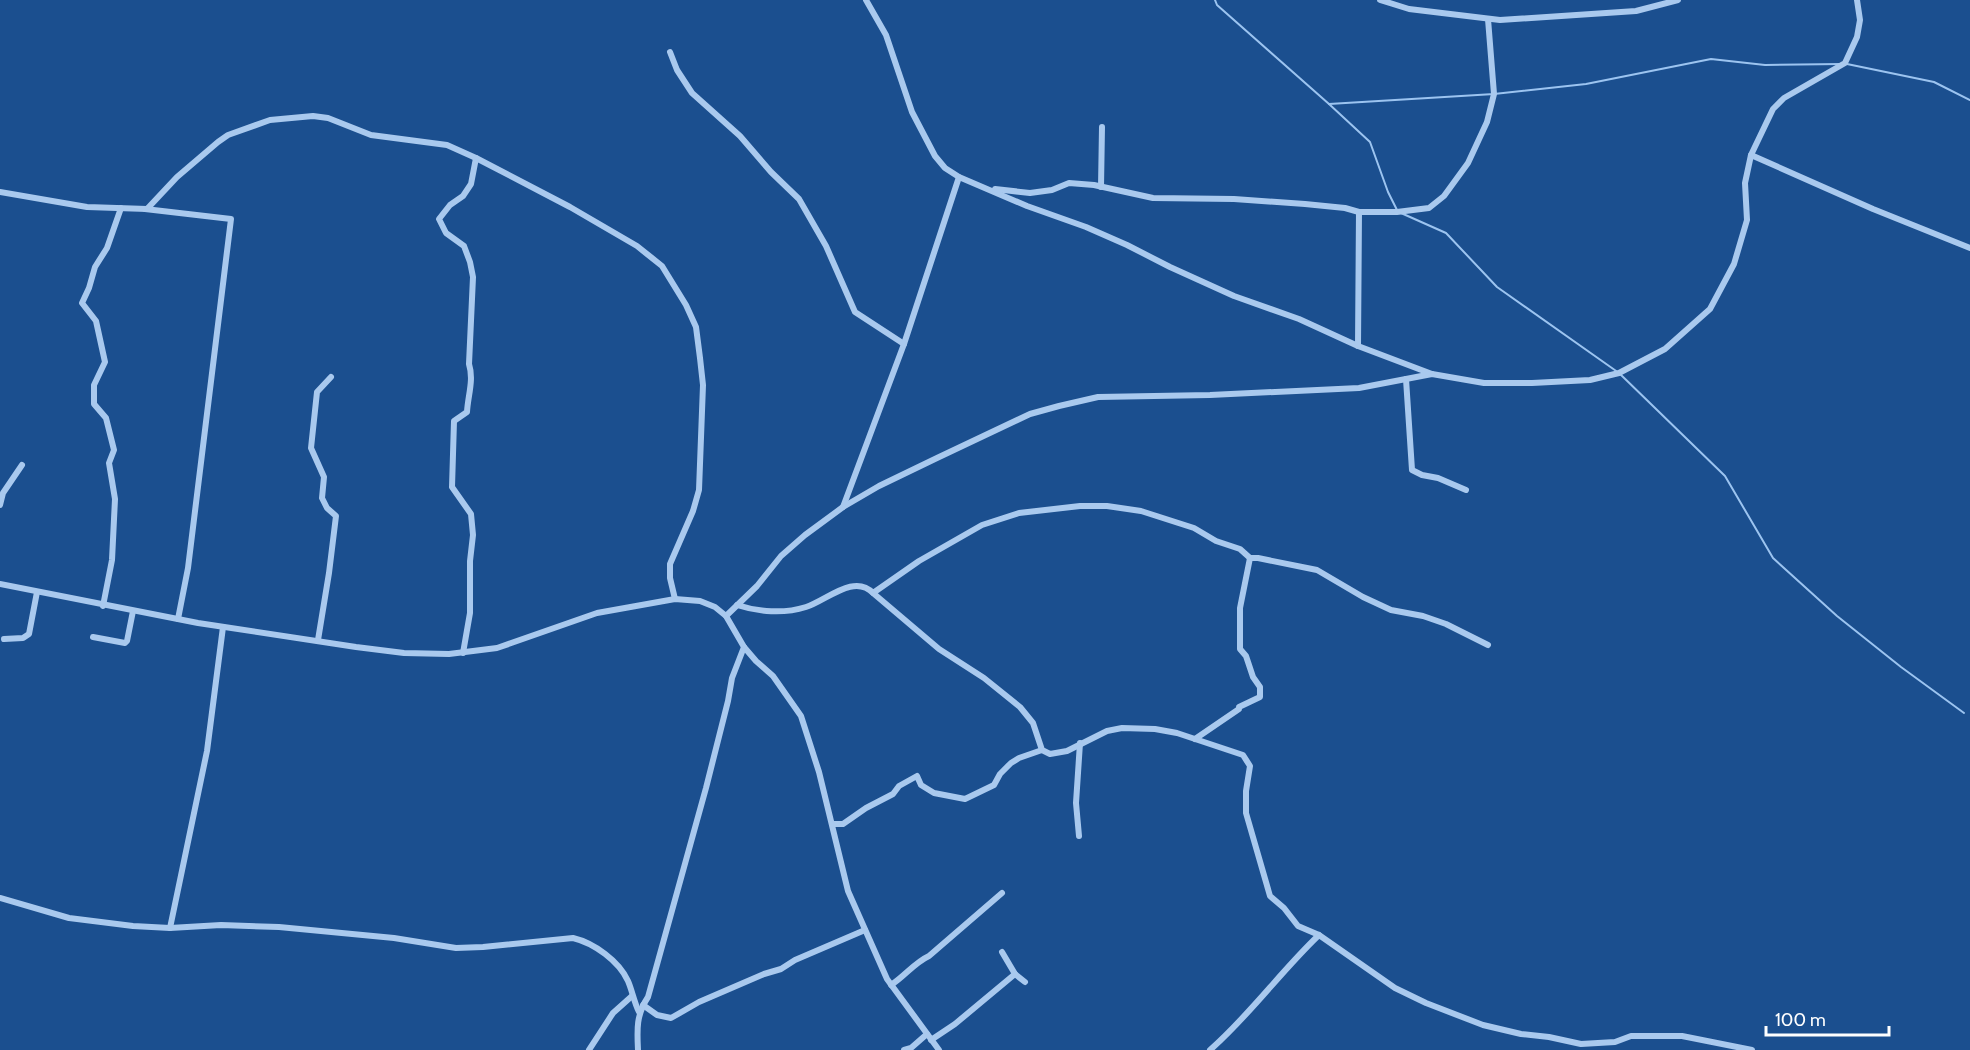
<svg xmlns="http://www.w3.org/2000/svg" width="1970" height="1050" font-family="Cabin,sans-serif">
  <rect width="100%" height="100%" fill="#1b4f8f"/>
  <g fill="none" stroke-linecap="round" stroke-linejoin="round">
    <!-- stream -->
    <g stroke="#9cc4f0" stroke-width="2">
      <path d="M1215,0L1217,5L1329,104L1494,94L1586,84L1711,59L1765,65L1841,64"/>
      <path d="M1847,64L1934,82L1970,100"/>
      <path d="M1329,104L1370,142L1388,192L1397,210"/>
      <path d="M1401,213L1446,233L1497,287L1619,373L1725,476L1773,558L1837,616L1901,667L1964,713"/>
    </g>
    <!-- street -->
    <g stroke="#a9c9ee" stroke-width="6">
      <path d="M866,0L886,35L912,112L935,156L945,168L959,177L1027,206L1086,227L1127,245L1170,267L1234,296L1299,319L1358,346L1432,374"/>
      <path d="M1380,0L1409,9L1500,20L1636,11L1678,0"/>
      <path d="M670,52L677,70L692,93L740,136L771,172L799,199L826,246L855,312L904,344"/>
      <path d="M1751,155L1873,209L1970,248"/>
      <path d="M1101,187L1102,127"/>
      <path d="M995,189L1030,193L1052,190L1069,183L1094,185L1153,198L1234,199L1305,204L1345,208L1359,212H1397L1429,208L1444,196L1468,163L1487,122L1494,94L1488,19"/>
      <path d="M0,192L87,207L147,209L177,177L218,142L228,135L270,120L313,116L328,118L371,135L447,145L476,158L570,207L637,246L662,266L686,305L696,327L700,358L703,385L699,490L693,511L670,564V578L675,599"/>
      <path d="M145,209L231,219L188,568L178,619"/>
      <path d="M1358,346L1359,212"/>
      <path d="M1406,379L1412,470L1422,475L1438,478L1466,490"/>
      <path d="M0,505L3,493L22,465"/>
      <path d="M843,507L904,344L959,177"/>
      <path d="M0,584L198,623L356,647L404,653L449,654L497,648L597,613L675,599L700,601L715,607L726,616L744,647L732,678L728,701L706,788L648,997C636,1015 637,1030 638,1050"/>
      <path d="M873,593L939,649L984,678L1020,707L1033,723L1042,750L1050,754L1067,751L1107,731L1122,728L1155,729L1177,733L1243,755L1250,766L1246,791V813L1270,896L1284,908L1298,926L1319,935L1395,988L1426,1003L1483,1025L1521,1034L1549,1037L1581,1044L1615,1042L1631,1036H1682L1752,1050"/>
      <path d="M737,605C758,612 784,614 806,607C826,601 854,573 873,593L919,561L982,525L1019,513L1080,506H1107L1141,511L1194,528L1216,541L1240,549L1250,558H1258L1317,570L1363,597L1391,610L1423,616L1446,624L1488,645"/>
      <path d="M103,606L112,560L115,499L109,463L114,450L106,418L94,404V385L105,362L96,321L82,303L89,288L95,267L107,248L121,208"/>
      <path d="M726,616L757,586L781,556L805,535L843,507L879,486L937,458L1030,414L1059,406L1098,397L1210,395L1359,388L1432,374L1484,383H1532L1590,380L1619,373L1665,349L1710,309L1734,264L1747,220L1745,183L1751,155L1773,109L1784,98L1845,63L1857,37L1860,20L1857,0"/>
      <path d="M93,637L125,643L127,641L133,611"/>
      <path d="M4,639L23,638L29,634L37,592"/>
      <path d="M318,640L329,573L336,516L327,508L322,498L324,477L311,448L317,392L331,377"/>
      <path d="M744,647L756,661L773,676L801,716L819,772L848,891L887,979L939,1050"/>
      <path d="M463,653L470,613V561L473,535L471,514L452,487L454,421L467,412C468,395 474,380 469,364L473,277L470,262L464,246L446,233L439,219L450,205L463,196L471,184L476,158"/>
      <path d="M1195,739L1239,709V707L1260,697V687L1253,677L1246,656L1240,649V608L1250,558"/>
      <path d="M833,824H843L866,808L893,794L899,786L917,776L921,785L934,793L965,799L994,785L1000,774L1011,763L1019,758L1042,750"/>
      <path d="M1079,836L1076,803L1080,743"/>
      <path d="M0,898L69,918L133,926L170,928L221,925L279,927L394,938L456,948L483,947L573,938C594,943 619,961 628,981C632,990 634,1002 639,1012"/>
      <path d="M170,928L207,751L223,627"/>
      <path d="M1002,952L1015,974L1025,982"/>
      <path d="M891,985C905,976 914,963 929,956L1002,893"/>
      <path d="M643,1005L657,1015L671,1018L699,1002L764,974L781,969L795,960L865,930"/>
      <path d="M931,1040L955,1024L1015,974"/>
      <path d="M589,1050L613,1013L632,996"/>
      <path d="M904,1050L911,1048L927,1034"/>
      <path d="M1210,1050C1250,1015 1281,971 1319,935"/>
    </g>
  </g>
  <!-- scale -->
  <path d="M1766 1026v9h123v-9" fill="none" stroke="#ffffff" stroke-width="3"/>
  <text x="1775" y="1026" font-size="18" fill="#ffffff" stroke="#1b4f8f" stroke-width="4.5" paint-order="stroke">100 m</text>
</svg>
